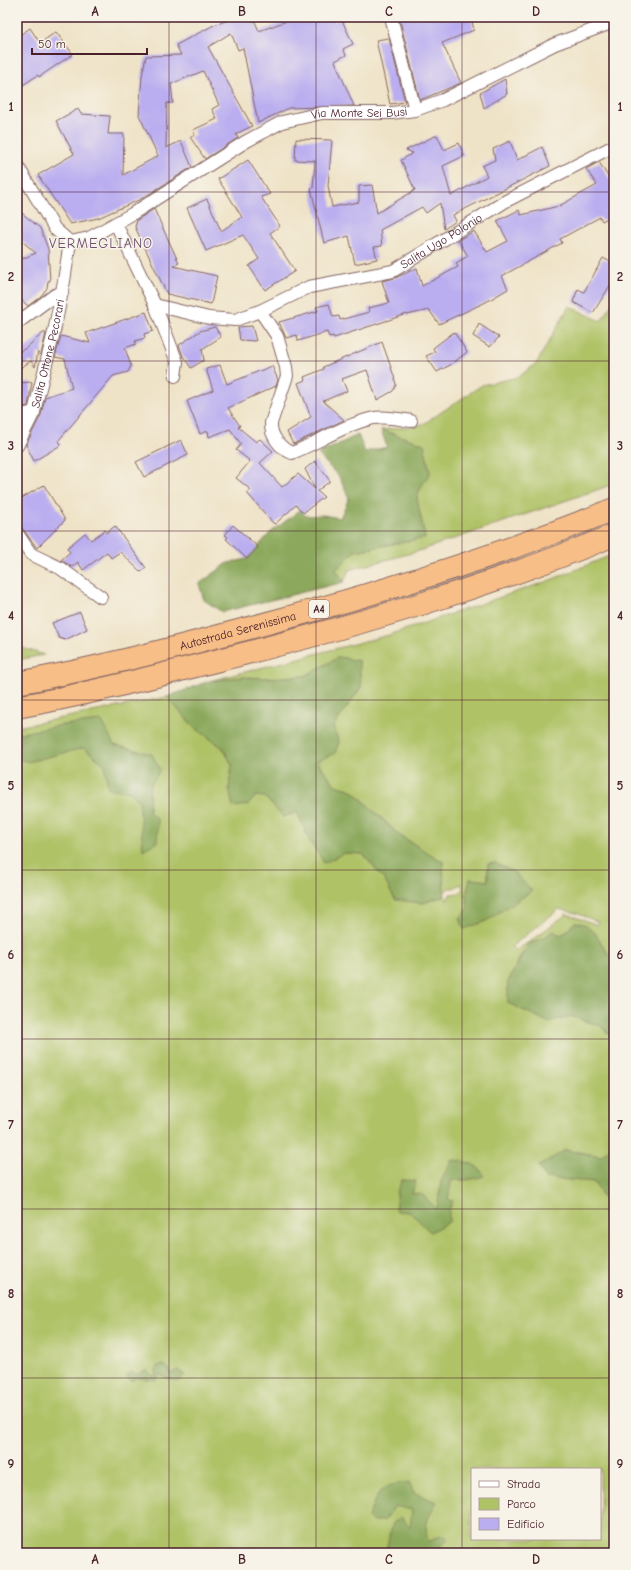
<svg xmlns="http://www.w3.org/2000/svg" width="631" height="1570" font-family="'Comic Neue',sans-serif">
  <rect width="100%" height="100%" fill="#f7f3e8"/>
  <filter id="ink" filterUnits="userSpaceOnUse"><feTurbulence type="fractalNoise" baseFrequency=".025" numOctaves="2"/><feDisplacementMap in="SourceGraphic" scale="8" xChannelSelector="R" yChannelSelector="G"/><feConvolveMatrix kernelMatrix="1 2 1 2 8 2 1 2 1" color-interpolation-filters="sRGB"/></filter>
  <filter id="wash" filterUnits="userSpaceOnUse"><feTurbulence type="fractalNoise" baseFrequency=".012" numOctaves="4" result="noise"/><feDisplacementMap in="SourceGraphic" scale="16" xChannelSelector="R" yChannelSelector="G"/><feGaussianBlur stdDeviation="0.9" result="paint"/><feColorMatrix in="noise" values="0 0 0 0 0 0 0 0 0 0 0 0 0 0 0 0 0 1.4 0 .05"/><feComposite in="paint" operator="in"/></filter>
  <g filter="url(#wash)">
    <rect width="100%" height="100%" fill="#efe3c7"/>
    <!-- green -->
    <g fill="#afc266" stroke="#7c7048" fill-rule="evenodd">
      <path d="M614,301V484L419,551L349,570L344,582L335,570L355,551L425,538C424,531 417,501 417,498C419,488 425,480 430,473L424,444L381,430L422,425L482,385L518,377L536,364L569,306L601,321Z"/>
      <path d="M614,554V963L595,933L575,922L565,933L560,935L553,931L521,955L508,982L509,1003L548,1022L571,1016L601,1026L614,1040V1145L601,1156L565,1150L569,1180L594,1182L606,1202L614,1223V1553H17V727L167,697L193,726L223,748L232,765L229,789L265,797L283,817L298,812L310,841L344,853L363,854L384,879L395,899L423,903L444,896L447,900L450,894L459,893L463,888L461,884L454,888H448L444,894L443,862L399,835L352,790L335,785L317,761L339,742L333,727L361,687L359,661L339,657L305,676L266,678L243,677L209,681L389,635L548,581ZM488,864L532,891L460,918L468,909L470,879L488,881ZM559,909L576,913L599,922L598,925L567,914C549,926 534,940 516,950L511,947ZM472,1469H600V1539H472Z"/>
      <path d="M17,646L44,655L17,660Z"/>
    </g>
    <!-- forest -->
    <g fill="#8ba85b" stroke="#6a6443">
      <path d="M381,430L424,444L430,473C425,480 419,488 417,498C417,501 424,531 425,538L355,551L336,570L344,582L222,612L204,600L199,584L228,563L247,559L270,533L300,510L306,516L323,515L340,518L349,498L339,477L318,454L358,435L365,452L387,447Z"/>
      <path d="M339,657L359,661L361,687L333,727L339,742L335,753L317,761L335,785L352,790L399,835L443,862L444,896L423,903L395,900L384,879L363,854L344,853L324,863L310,841L297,812L283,817L265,797L256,796L248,805L233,807L229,789L232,765L223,748L193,726L167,697L209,681L243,677L266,678L305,676Z"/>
      <path d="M102,721L114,745L152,754L160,770L150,786L149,811L158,820L157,842L143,850L139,801L130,792L108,788L105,765L84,748L28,762L17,758V734L62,725Z"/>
      <path d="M495,863L514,872L532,891L486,921L464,929L460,918L468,909L466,895L470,879L488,881V864Z"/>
      <path d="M575,922L584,924L595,933L614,963V1040L601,1026L571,1016L548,1022L508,1003V982L528,944L544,938L553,931L560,935L565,933Z"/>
      <path d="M614,1145V1223L606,1202L594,1182L546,1178L539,1166L565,1150L601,1156Z"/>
      <path d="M452,1160C465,1161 478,1163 484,1176C474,1179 462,1182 452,1179L448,1199L453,1201L449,1210V1222L430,1232L410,1212L395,1211L397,1191L402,1180L416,1181L412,1193L423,1195L437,1209L441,1181Z"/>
      <path d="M164,1365L169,1369L170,1374L178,1370L185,1375L178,1382L159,1375L156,1380L136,1378L132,1381L127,1377L131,1372L137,1374L146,1370L155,1377L157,1366Z"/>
      <path d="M409,1482L414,1493L437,1502C429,1514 422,1529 429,1542L437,1537L445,1536L448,1540L432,1553H385L393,1523L401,1517L410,1527L412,1510L395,1506L385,1520L373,1522L368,1517C378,1491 380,1485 409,1482Z"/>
    </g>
    <g id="blocks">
      <!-- building -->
      <g fill="#baadf0">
        <path d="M237,17H253L259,31L295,18L297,23L307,17H310L312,21L320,17H331L334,22L341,18L353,44L343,49L346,55L335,61L354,106L289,108L258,123L243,48L238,50L231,33L208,47L252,126L236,134L238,138L205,159L190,137L195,135L193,130L217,119L212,109L219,105L203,71L171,84L173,103H167L166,148L181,141L192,167L141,199L98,218L70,224L38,175L74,154L56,121L78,109L81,114L110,116L108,134H124L123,175L158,156L139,115L142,76L146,56L181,55L176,45L214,25Z"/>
        <path d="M399,17H471L474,30L442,43L461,83L420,100Z"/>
        <path d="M30,28L40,43L56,32L73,54L39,77L38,75L17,89V37Z"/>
        <path d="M389,38L405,102L390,104L376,40Z"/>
        <path d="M505,79L507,94L484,108L480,93Z"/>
        <path d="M437,135L444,150L459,143L464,156L443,166L451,196L487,176L482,166L495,160L493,149L510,141L517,160L542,147L550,166L453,215L456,221L444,229L440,203L426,213L422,207L380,230L382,246L374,247L377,259L355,264L349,236L324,243L311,189L313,188L315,161L295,160L296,139L332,140L328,186L332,207L359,202V186L372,185L377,213L415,190L401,160L413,153L406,150Z"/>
        <path d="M248,160L270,194L261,197L280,226L270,233L295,271L265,290L249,266L259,259L243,235L206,251L187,208L207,199L221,231L242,217L218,179Z"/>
        <path d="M599,162L614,186V215L602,221L600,217L560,239L562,243L502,276L508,289L486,302L439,324L429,310L407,315V314L334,338L333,336L329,337L327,332L298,341L297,335L286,338L279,322L318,311L316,307L329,304L333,317L339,316L340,320L369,312L368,308L389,303L382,281L395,278L417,268L422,286L458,267L456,263L468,256L458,240L474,231L487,252L508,241L497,221L519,210L521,215L559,206L597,185L586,169Z"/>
        <path d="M17,209L40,228L48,249L50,281H48L47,288L40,297L28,306L17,296V261L36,253L17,237Z"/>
        <path d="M154,209L179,263L173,266L217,276L211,304L167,294L135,227L137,220Z"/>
        <path d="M603,258L614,264V279L593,313L573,302L578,289L584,292Z"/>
        <path d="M146,312L153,331L144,334L145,338L135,341L136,344L125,348L131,366L128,372L113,376L59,440L61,445L34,461L26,445L41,415L45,397L72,388L65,359L55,357L61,336L90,343L86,333Z"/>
        <path d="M479,324L499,337L490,347L473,336Z"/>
        <path d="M252,326L256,341L240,340L238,327Z"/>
        <path d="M215,327L221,337L202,349L204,360L191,368L183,356L179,345L200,331Z"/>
        <path d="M454,332L467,352L452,364L437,372L426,356L435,352L433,348Z"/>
        <path d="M43,333H46L41,355L38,352L35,367L31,361L17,370V353L26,348Z"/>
        <path d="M382,342L394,376L396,385L393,391L377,400L367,370L342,379L347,391L323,401L344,420L293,444L287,432L311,417L298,383L305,380L304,377L324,369L323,367Z"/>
        <path d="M220,365L227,384L272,366L278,380L276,386L228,408L240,426L238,427L256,442L260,439L273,451L260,463L282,487L298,474L315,489L305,469L315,461L330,481L317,491L324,497L303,513L296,505L275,524L273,523L247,493L251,490L236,478L250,461L236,450L241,444L230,429L209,437L208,431L200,434L187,401L213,390L206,369Z"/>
        <path d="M32,382L28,406L17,408V383Z"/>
        <path d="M181,440L188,455L144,477L136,462Z"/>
        <path d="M44,485L65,520L37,548L23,529L17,526V501Z"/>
        <path d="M233,525L258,547L247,559L226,539L228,537L225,535Z"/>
        <path d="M115,526L146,568L141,572L120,552L111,558L107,552L83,570L78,562L72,567L61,560L70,552L67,548L85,533L91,540L105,530L106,533Z"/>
        <path d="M80,612L87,629L65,640L59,638L52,623Z"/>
      </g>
    </g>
  </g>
  <g filter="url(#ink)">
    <use href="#blocks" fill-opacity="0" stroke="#846462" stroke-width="1"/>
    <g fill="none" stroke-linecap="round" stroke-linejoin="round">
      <defs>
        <g id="street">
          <path d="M391,17L415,110"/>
          <path d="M17,165L55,229L70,242"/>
          <path d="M116,224L155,305L177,362L175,376"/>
          <path id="s1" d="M70,242L89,238L132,214L245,142L282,122L322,113H392L415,110L443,100L555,44L614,22"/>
          <path id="s2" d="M155,305L209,318L235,320L260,311L309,287L393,271L506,201L614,146"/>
          <path d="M260,311L277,336L286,367L287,376L271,423C270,436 281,449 292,453C319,442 346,424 374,418C387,416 399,419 411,421"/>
          <path d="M17,323L55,295L62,293"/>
          <path d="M17,416L34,412"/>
          <path id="s3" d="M17,446L34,412L54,332L64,281L70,242"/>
          <path d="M17,533L31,554L60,568L101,597"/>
        </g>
        <g id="highway">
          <path id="s4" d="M17,683C89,670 160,652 230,633C361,599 489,560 614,509"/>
          <path d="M17,707C88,694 157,676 227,658C358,625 488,587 614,535"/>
        </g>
      </defs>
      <!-- street casing -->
      <use href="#street" stroke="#846462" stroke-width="14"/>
      <!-- highway casing -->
      <use href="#highway" stroke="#846462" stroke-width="24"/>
      <!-- street -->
      <use href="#street" stroke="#fff" stroke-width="12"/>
      <!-- highway -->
      <use href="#highway" stroke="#f7be88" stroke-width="22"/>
    </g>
  </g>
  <!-- grid -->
  <path fill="none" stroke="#4a1f2b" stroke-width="1" stroke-opacity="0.55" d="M169,17V1553M316,17V1553M462,17V1553M17,192H614M17,361H614M17,531H614M17,700H614M17,870H614M17,1039H614M17,1209H614M17,1378H614"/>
  <g text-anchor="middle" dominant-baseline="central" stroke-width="3" stroke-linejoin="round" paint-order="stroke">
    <!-- shield labels -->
    <rect fill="#f7f3e8" stroke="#7e5f64" stroke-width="1" x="309" y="600" width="20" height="18" rx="3"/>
    <g font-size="11" font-weight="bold" fill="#4a1f2b">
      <text x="319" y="609">A4</text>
    </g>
    <!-- street labels -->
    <g font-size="12" fill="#4a1f2b" stroke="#f7f3e8">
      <text stroke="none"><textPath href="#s1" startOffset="323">Via Monte Sei Busi</textPath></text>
      <text stroke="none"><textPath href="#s2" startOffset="305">Salita Ugo Polonio</textPath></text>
      <text stroke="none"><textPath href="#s3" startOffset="98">Salita Ottone Pecorari</textPath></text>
      <text stroke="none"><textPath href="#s4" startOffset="227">Autostrada Serenissima</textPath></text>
    </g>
    <!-- quarter labels -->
    <g font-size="14" letter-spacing="1" fill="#715170" stroke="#f7f3e8">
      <text x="101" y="243">VERMEGLIANO</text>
    </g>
  </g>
  <!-- margin -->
  <rect width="631" height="1570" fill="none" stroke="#f7f3e8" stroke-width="44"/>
  <!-- legend -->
  <rect x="471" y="1468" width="130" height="72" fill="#f7f3e8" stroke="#b29e9c"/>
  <rect x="479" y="1481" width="20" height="6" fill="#ffffff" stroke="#b29e9c"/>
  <text x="507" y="1488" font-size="12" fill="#4a1f2b">Strada</text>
  <rect x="479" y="1498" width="20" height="12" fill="#afc266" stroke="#b29e9c"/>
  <text x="507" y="1508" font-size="12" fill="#4a1f2b">Parco</text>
  <rect x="479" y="1518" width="20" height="12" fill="#baadf0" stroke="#b29e9c"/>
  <text x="507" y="1528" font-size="12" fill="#4a1f2b">Edificio</text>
  <!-- scale -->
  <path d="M32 48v6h115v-6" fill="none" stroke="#4a1f2b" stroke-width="2"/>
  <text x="38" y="48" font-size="12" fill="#4a1f2b" stroke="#f7f3e8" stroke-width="3" paint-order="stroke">50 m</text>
  <rect x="22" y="22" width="587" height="1526" fill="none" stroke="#4a1f2b" stroke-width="1.5"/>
  <g font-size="13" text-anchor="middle" font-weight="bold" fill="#4a1f2b">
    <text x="95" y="16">A</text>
    <text x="242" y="16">B</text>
    <text x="389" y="16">C</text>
    <text x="536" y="16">D</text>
    <text x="11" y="111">1</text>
    <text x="620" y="111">1</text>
    <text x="11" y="281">2</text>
    <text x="620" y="281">2</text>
    <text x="11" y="450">3</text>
    <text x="620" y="450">3</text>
    <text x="11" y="620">4</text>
    <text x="620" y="620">4</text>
    <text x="11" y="790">5</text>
    <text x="620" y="790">5</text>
    <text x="11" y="959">6</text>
    <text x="620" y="959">6</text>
    <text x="11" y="1129">7</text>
    <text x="620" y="1129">7</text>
    <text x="11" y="1298">8</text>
    <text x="620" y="1298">8</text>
    <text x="11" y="1468">9</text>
    <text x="620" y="1468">9</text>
    <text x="95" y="1564">A</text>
    <text x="242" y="1564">B</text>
    <text x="389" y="1564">C</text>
    <text x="536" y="1564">D</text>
  </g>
</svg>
